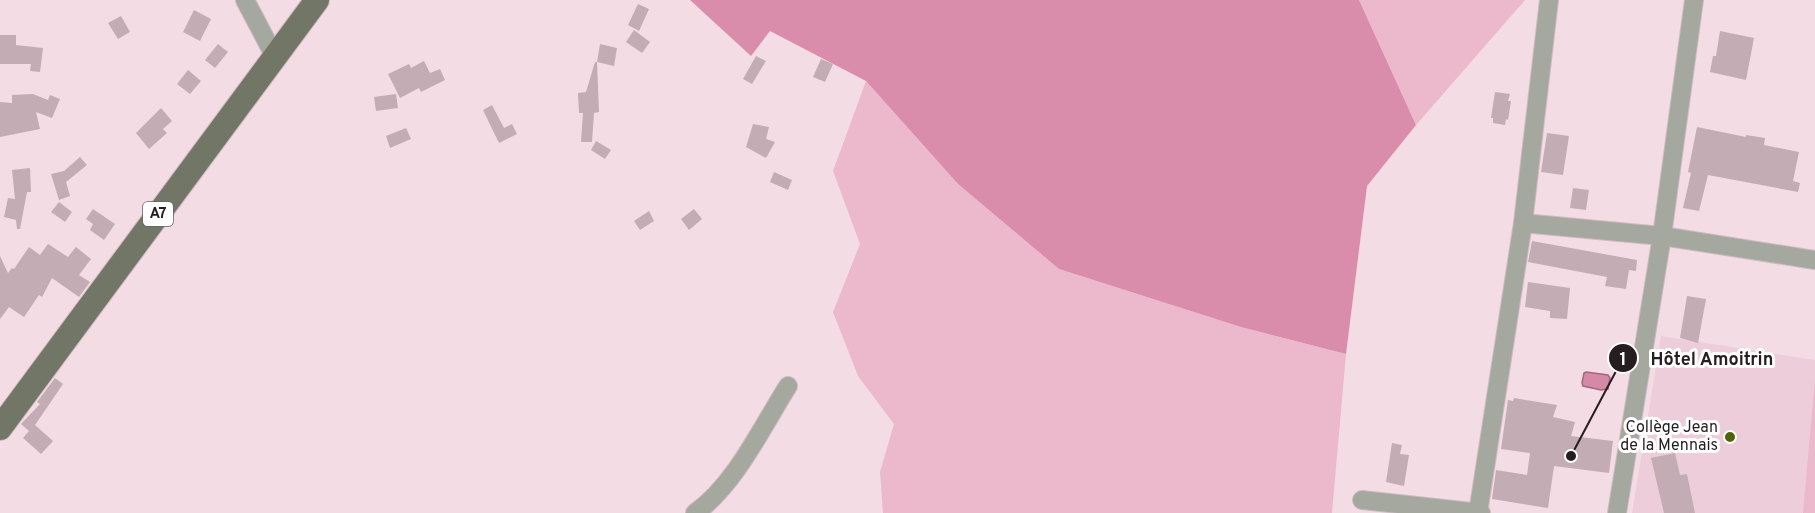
<svg xmlns="http://www.w3.org/2000/svg" width="1815" height="513" font-family="Overpass,sans-serif">
  <rect width="100%" height="100%" fill="#f4dce5"/>
  <!-- built -->
  <path fill="#edcdd9" d="M1661,336L1815,360V513H1632Z"/>
  <!-- green -->
  <g fill="#ecb8cc">
    <path d="M1359,0H1525L1416,125Z"/>
    <path d="M866,81L958,184L1059,269L1241,327L1346,354L1332,513H883L880,472L894,424L858,376L833,312L860,244L833,171Z"/>
    <path d="M1815,380V513H1803Z"/>
  </g>
  <!-- forest -->
  <path fill="#da8cab" d="M690,0H1359L1416,125L1367,186L1346,354L1241,327L1059,269L958,184L866,81L770,31L751,56Z"/>
  <!-- water -->
  <path fill="#d589a7" stroke="#a0697e" stroke-width="1.5" d="M1586,372L1608,375L1610,378L1608,389L1601,390L1583,386L1582,383L1584,373Z"/>
  <!-- building -->
  <g fill="#c3acb4">
    <path d="M638,4L649,9L639,31L628,25Z"/>
    <path d="M194,10L211,19L200,41L183,32Z"/>
    <path d="M121,16L130,32L118,39L108,23Z"/>
    <path d="M634,30L650,42L642,53L626,42Z"/>
    <path d="M1720,31L1754,38L1746,80L1710,72L1713,56H1716Z"/>
    <path d="M0,35H16V45L43,48L40,72L30,71L31,64H0Z"/>
    <path d="M218,44L228,52L215,68L205,60Z"/>
    <path d="M600,44L617,48L614,66L597,62L599,112L594,113L592,142H581L583,113H579L578,93L586,92L595,62H597Z"/>
    <path d="M756,56L766,61L752,84L743,79Z"/>
    <path d="M821,59L833,64L825,82L813,77Z"/>
    <path d="M424,61L430,73L440,69L445,80L421,92L419,88L400,98L388,74L409,64L411,68Z"/>
    <path d="M188,70L201,81L190,94L177,84Z"/>
    <path d="M1495,92L1510,94L1508,101H1511L1508,120L1506,119L1505,125L1493,123V118H1491Z"/>
    <path d="M33,94L48,100L50,95L60,99L52,118L36,112L40,129L0,137V102L12,103V95Z"/>
    <path d="M396,94L398,108L376,111L374,97Z"/>
    <path d="M492,105L504,128L512,124L517,134L499,143L483,110Z"/>
    <path d="M161,108L172,121L163,129L167,133L149,149L136,133Z"/>
    <path d="M753,124L769,127L766,139L775,142L766,158L746,147Z"/>
    <path d="M1697,127L1746,137V135L1765,138L1764,145L1799,152L1793,181L1800,183L1798,192L1708,175L1699,211L1683,208L1691,173L1688,172Z"/>
    <path d="M406,128L411,139L390,148L386,136Z"/>
    <path d="M1547,133L1569,136L1563,175L1541,172Z"/>
    <path d="M596,141L611,150L605,159L591,150Z"/>
    <path d="M80,157L87,165L66,182L70,196L59,200L51,174L64,171Z"/>
    <path d="M30,168L31,192H27L20,229H17L16,220L4,217L8,198L15,199L12,170Z"/>
    <path d="M774,172L792,180L788,190L770,182Z"/>
    <path d="M1573,188L1589,190L1586,210L1570,208Z"/>
    <path d="M59,202L72,212L65,222L51,212Z"/>
    <path d="M93,209L115,224L104,240L90,230L93,224L86,219Z"/>
    <path d="M694,209L702,219L689,230L681,219Z"/>
    <path d="M649,211L654,221L640,230L634,221Z"/>
    <path d="M1532,241L1637,260L1636,271L1629,270L1626,289L1605,286L1607,277L1528,262Z"/>
    <path d="M48,244L68,257L76,247L91,259L79,275L90,282L79,297L52,278L42,297L39,295L24,317L9,307L0,319V256L8,273L12,268L14,269L29,247L40,255Z"/>
    <path d="M1528,282L1570,288L1567,319L1550,318V311L1525,307Z"/>
    <path d="M1687,296L1706,299L1698,343L1680,338Z"/>
    <path d="M55,378L63,384L35,425L53,441L41,454L23,438L29,431L21,424L40,404L37,402Z"/>
    <path d="M1514,398L1557,405L1553,417L1575,422L1571,436L1613,441L1609,473L1554,466L1548,508L1492,499L1496,470L1527,475L1530,453L1501,449L1508,400L1513,401Z"/>
    <path d="M1392,443L1402,445L1400,454L1409,455L1404,486L1386,482Z"/>
    <path d="M1675,453L1680,475L1687,474L1695,513H1664L1651,458Z"/>
  </g>
  <g fill="none" stroke-linecap="round" stroke-linejoin="round">
    <defs>
      <g id="minor">
        <path d="M245,0L275,57"/>
        <path d="M1523,223L1662,236L1815,260"/>
        <path d="M1362,500L1481,513"/>
        <path d="M695,513C735,485 762,427 788,386"/>
        <path d="M1478,513L1523,223L1549,0"/>
        <path d="M1617,513L1662,236L1694,0"/>
      </g>
      <path id="major" d="M0,428L317,0"/>
    </defs>
    <!-- minor casing -->
    <use href="#minor" stroke="#cfbac2" stroke-width="20"/>
    <!-- major casing -->
    <use href="#major" stroke="#cfbac2" stroke-width="26"/>
    <!-- minor -->
    <use href="#minor" stroke="#a5a89f" stroke-width="18"/>
    <!-- major -->
    <use href="#major" stroke="#717666" stroke-width="24"/>
  </g>
  <!-- markers -->
  <circle fill="#516209" stroke="#fff" stroke-width="2" cx="1730" cy="437" r="6"/>
  <g text-anchor="middle" dominant-baseline="central" stroke-width="6" stroke-linejoin="round" paint-order="stroke">
    <!-- shield labels -->
    <rect fill="#fff" stroke="#676163" stroke-width="1.5" x="143" y="202" width="30" height="24" rx="4.5"/>
    <g font-size="15" font-weight="bold" fill="#261d20">
      <text x="158" y="214">A7</text>
    </g>
    <!-- poi labels -->
    <g font-size="16" fill="#261d20" stroke="#fff" text-anchor="end">
      <text x="1718" y="428">Collège Jean<tspan x="1718" dy="18">de la Mennais</tspan></text>
    </g>
  </g>
  <!-- callouts -->
  <path fill="none" stroke="#261d20" stroke-width="2" d="M1571 456L1623 358"/>
  <g fill="#261d20" stroke="#fff" stroke-width="2">
    <circle cx="1571" cy="456" r="6"/>
    <circle cx="1623" cy="358" r="15"/>
  </g>
  <g font-size="18" text-anchor="middle" font-weight="bold" fill="#fff">
    <text x="1623" y="365">1</text>
  </g>
  <g font-size="18" text-anchor="middle" font-weight="bold" fill="#261d20" stroke="#fff" stroke-width="6" stroke-linejoin="round" paint-order="stroke">
    <text x="1712" y="365">Hôtel Amoitrin</text>
  </g>
</svg>
